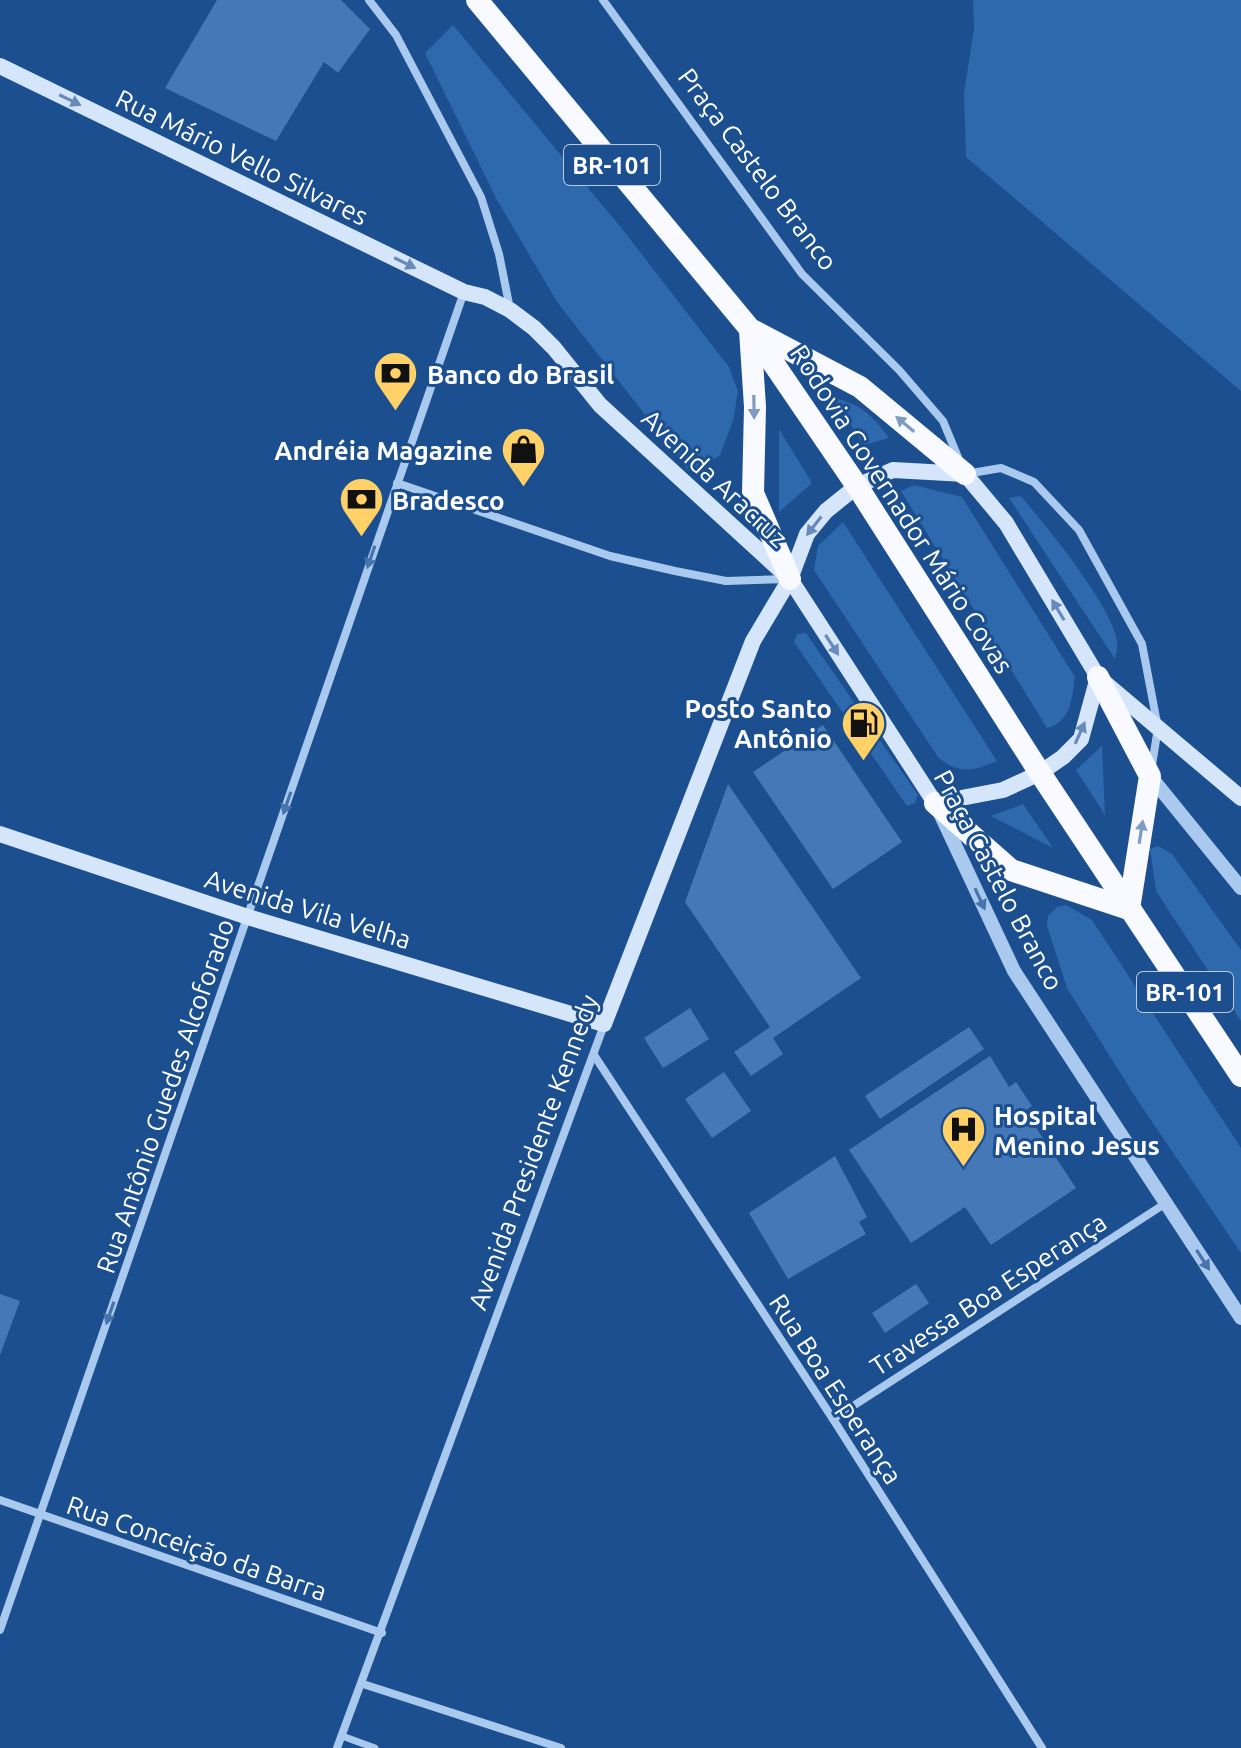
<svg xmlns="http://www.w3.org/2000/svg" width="1241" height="1748" font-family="Ubuntu,sans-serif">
  <rect width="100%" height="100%" fill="#1b4f8f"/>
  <!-- green -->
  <g fill="#2e69ad">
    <path d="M973,0H1241V391L966,157L964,93L974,28Z"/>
    <path d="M453,25L623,230L729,367L738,391L733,421L720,455L699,470L689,471L557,302L497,200L425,53Z"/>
    <path d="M833,398C860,403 874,417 889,438L864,445Z"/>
    <path d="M779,429L812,483L779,512Z"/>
    <path d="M914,485L962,497L1075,677C1072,698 1071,722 1047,728L901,491Z"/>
    <path d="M1021,496C1046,526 1111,604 1117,641C1118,646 1116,654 1115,659L1009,498Z"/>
    <path d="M843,522L997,761C974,771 958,775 938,757L814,570L818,546Z"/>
    <path d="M806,633L918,795L915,803L907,806L794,642L797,634Z"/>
    <path d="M1102,746L1105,815L1076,770Z"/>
    <path d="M1023,804L1053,848L991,816Z"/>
    <path d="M1158,846L1172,854L1241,950V1021L1156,891L1150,849Z"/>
    <path d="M1066,905L1092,920L1241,1148V1253L1138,1101L1067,988L1047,926L1048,916L1057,907Z"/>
  </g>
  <!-- building -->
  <g fill="#4478b7">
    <path d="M217,0H341L370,29L338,73L324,62L276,141L165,88Z"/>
    <path d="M823,725L902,842L833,889L753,772Z"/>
    <path d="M728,784L861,978L773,1038L783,1054L751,1076L734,1052L770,1027L685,902Z"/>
    <path d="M690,1008L709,1039L663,1068L644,1038Z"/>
    <path d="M969,1027L984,1049L880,1119L865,1096Z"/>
    <path d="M990,1056L1009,1087L1016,1082L1032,1106L1025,1111L1076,1188L991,1245L965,1207L911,1243L849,1150Z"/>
    <path d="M724,1072L751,1111L712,1138L685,1099Z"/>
    <path d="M835,1156L867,1217L859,1222L866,1234L788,1279L749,1213Z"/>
    <path d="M916,1284L929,1303L885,1333L872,1313Z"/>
    <path d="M0,1294L20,1301L0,1355Z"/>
  </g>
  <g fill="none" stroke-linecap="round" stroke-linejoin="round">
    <!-- pedestrian -->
    <path stroke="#a9c9ee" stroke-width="7" d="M342,1736L375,1748"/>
    <!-- minor -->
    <g stroke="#a9c9ee" stroke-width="8">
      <path d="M369,0L396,35L481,197L499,254L510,309"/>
      <path d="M603,0L802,274L899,370L943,421L960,462"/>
      <path d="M966,474L1001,468L1034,482L1079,530L1142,644L1158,728L1152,765"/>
      <path d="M397,483L610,556L675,571L726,581L789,579"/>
      <path d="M594,1055L833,1419L1042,1748"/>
      <path d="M833,1419L1166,1203"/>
      <path d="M0,1500L382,1633"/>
      <path d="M0,1630L464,292"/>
      <path d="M363,1684L561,1748"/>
      <path d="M337,1748L604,1025"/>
    </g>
    <!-- tertiary -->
    <g stroke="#a9c9ee" stroke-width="14">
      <path d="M1150,776L1241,888"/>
      <path d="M939,811L1014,971L1241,1318"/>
    </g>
    <!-- secondary -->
    <g stroke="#d6e6fa" stroke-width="16">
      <path d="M0,66L464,292L485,297L510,310L534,328L554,348L600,405L790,579L935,803L1003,790L1040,773L1063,757L1081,739L1098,677"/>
      <path d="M0,834L248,917L604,1024L753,641L790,579L807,534L826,511L857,486L893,470L965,474L1006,523L1098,677L1241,798"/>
    </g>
    <!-- trunk -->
    <g stroke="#f8faff" stroke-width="22">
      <path d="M477,0L750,329L857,486L1040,773L1241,1076"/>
      <path d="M750,330L755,407L753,493L790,579"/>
      <path d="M754,331L860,387L965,474"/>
      <path d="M1098,677L1150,776L1129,909"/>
      <path d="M935,803L1011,870L1129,909"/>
    </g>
  </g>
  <!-- one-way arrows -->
  <defs><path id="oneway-solid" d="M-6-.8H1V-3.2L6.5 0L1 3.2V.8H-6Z" transform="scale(2)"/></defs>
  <g fill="#668bba">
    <use href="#oneway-solid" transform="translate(70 100) rotate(26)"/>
    <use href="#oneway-solid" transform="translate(405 263) rotate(26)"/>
    <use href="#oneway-solid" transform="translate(814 526) rotate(128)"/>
    <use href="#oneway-solid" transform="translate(1058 610) rotate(-121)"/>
    <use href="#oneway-solid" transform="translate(832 645) rotate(57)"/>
    <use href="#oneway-solid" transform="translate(1080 733) rotate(-66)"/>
  </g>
  <g fill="#7e9cc1">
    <use href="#oneway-solid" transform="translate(754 407) rotate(89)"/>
    <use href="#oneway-solid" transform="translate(905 424) rotate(-140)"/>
    <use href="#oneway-solid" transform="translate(1141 832) rotate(-81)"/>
  </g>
  <g fill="#4674ac">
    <use href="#oneway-solid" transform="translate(371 557) rotate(109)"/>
    <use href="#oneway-solid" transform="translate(287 803) rotate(109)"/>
    <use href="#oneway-solid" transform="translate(980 899) rotate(65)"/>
    <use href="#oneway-solid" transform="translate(1203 1260) rotate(57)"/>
    <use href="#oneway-solid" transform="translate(110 1313) rotate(109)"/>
  </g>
  <!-- icons -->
  <defs>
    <symbol id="bank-pin" viewBox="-11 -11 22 30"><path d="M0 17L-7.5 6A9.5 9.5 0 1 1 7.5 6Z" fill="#ffd166" stroke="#1b4f8f"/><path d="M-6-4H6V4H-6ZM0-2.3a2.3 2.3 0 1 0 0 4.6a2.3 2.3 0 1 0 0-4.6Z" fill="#111"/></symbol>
    <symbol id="shop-pin" viewBox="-11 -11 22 30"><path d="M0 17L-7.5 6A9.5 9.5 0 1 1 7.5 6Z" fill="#ffd166" stroke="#1b4f8f"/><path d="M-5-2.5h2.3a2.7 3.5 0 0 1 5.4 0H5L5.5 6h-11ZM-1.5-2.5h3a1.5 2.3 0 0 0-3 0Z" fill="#111"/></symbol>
    <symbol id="fuel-pin" viewBox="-11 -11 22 30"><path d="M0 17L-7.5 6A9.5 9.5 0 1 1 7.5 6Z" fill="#ffd166" stroke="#1b4f8f"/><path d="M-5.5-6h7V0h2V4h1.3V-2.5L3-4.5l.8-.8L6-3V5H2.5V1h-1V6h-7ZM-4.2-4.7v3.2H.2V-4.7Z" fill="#111"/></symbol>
    <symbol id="hospital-pin" viewBox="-11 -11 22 30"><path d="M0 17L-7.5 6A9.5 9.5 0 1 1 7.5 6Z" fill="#ffd166" stroke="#1b4f8f"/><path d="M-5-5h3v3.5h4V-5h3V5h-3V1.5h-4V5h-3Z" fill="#111"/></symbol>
  </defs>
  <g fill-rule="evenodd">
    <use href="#bank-pin" x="370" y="348" width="51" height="69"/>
    <use href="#shop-pin" x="498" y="424" width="51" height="69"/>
    <use href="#bank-pin" x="336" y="474" width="51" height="69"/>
    <use href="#fuel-pin" x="838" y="698" width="51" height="69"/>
    <use href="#hospital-pin" x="938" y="1104" width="51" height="69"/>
  </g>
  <g text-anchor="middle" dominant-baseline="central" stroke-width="6" stroke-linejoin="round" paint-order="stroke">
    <!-- shield labels -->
    <g fill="#1b4f8f" stroke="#bbcadd" stroke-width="2">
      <rect x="564" y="145" width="96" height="40" rx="6"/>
      <rect x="1137" y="972" width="96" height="40" rx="6"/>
    </g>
    <g font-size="24" font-weight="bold" fill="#fff">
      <text x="612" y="165">BR-101</text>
      <text x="1185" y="992">BR-101</text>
    </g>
    <!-- street labels -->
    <g font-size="26" fill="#fff" stroke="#1b4f8f">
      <text transform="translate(242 157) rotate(26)">Rua Mário Vello Silvares</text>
      <text transform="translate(758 169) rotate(53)">Praça Castelo Branco</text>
      <text transform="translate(715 478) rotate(43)">Avenida Aracruz</text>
      <text transform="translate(902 509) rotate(57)">Rodovia Governador Mário Covas</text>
      <text transform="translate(999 880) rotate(62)">Praça Castelo Branco</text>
      <text transform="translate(308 909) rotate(17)">Avenida Vila Velha</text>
      <text transform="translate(165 1096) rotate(-71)">Rua Antônio Guedes Alcoforado</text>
      <text transform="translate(533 1152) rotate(-70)">Avenida Presidente Kennedy</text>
      <text transform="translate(988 1294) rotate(-33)">Travessa Boa Esperança</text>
      <text transform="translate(836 1389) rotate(57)">Rua Boa Esperança</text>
      <text transform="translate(197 1548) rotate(19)">Rua Conceição da Barra</text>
    </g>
    <!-- poi labels -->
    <g font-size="26" font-weight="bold" fill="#fff" stroke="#1b4f8f" text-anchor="start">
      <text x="427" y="374">Banco do Brasil</text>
      <text x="493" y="450" text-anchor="end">Andréia Magazine</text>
      <text x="392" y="500">Bradesco</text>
      <text x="832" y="708" text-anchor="end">Posto Santo<tspan x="832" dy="30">Antônio</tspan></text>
      <text x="994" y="1115">Hospital<tspan x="994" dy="30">Menino Jesus</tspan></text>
    </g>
  </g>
</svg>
